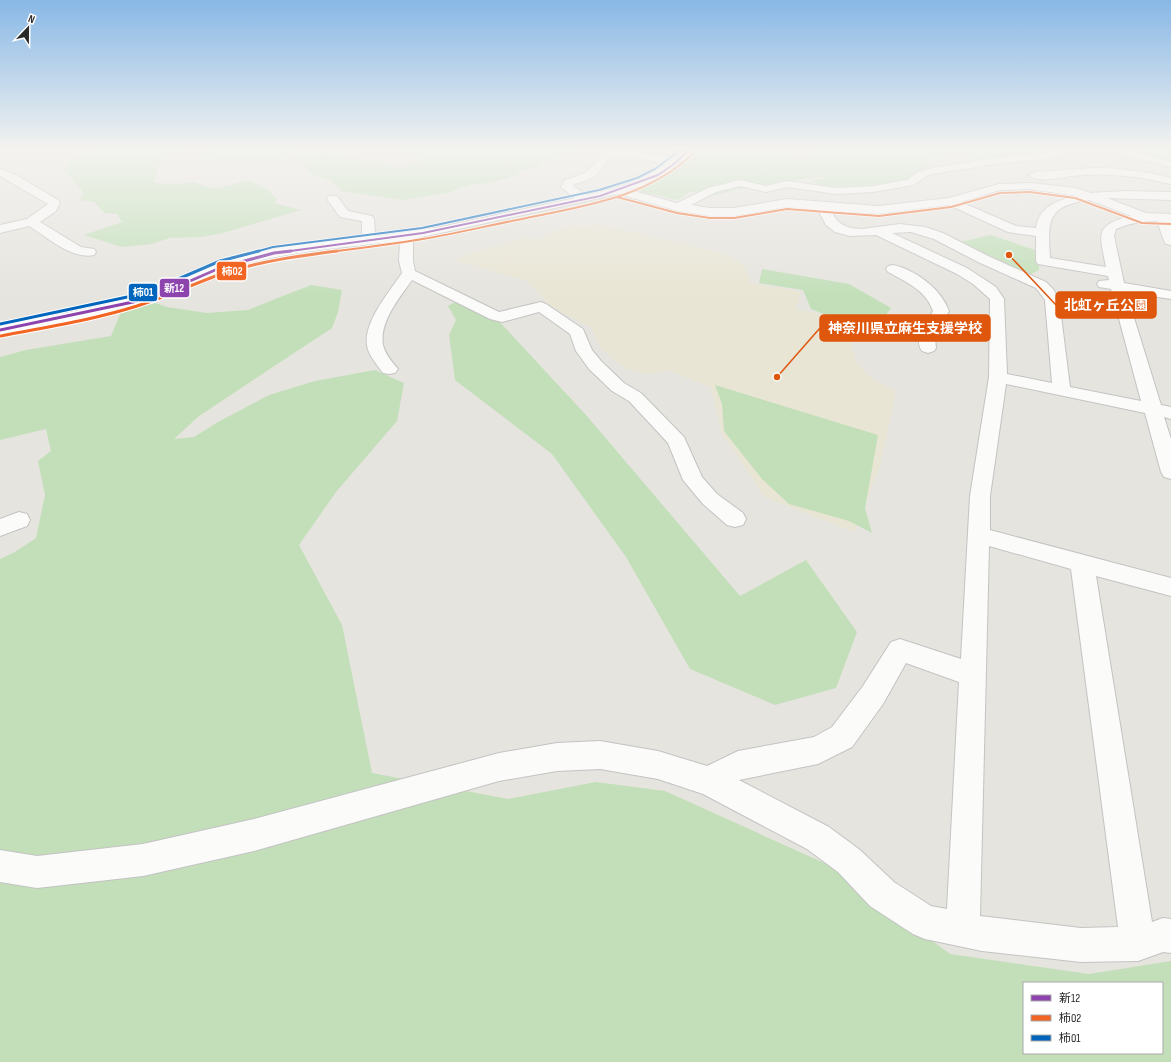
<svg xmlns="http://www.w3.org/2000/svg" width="1171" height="1062" font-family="'Sofia Sans Condensed','Noto Sans JP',sans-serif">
  <rect width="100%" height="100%" fill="#e6e4de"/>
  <!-- education -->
  <path fill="#e8e5d4" d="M599,224L712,251L730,257L744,265L751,283L801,292L796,309L845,319L856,362L872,379L896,391L880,466L854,532L765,497L722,434L711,387L667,370L647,374L624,368L600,347L592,328L551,306L528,281L452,260L523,237L539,239L569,225L583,227Z"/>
  <!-- green -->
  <g fill="#c2dfb9" fill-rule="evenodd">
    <path d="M96,150H194L161,157L154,183L177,184L194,182L211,188L222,187L249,180L268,190L277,199L274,203L301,210L223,233L201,237L170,238L151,244L122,247L84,235L122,222L117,214L105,213L94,202L80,200L83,192L64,170L72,158Z"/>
    <path d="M205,150H298L276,163L219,160L196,156Z"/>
    <path d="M308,150L404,167L415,162L423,161L419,157L390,150H589L568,153L548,160L536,167L518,171L520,174L494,182L469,185L447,193L403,200L341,191L330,180L309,173L301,160L290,159Z"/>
    <path d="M810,150H1055L982,160L961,153L927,159L933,165L926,166L931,168C920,170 911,180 901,184L827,187L817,185L811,181L831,177L810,178L739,189L715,195L690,192L678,200L640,192L641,189L669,174L701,153L807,157Z"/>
    <path d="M1121,150H1171V160Z"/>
    <path d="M991,235L1035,250L1039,260V270L1027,276L956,243Z"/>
    <path d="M762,269L849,284L891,308L870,336L850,332L839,320L811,309L803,290L759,283Z"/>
    <path d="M311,285L342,290L338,312L332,328L199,416L174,439L194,437L218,422L269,395L315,381L375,370L404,383L397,421L336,492L299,545L342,625L372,773L508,799L596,782L665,791L833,867L950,954L1089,974L1171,961V1062H0V559L15,552L36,538L45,495L38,461L51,451L46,429L0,440V357L26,350L111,336L121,312L155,303L167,307L207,313L248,310ZM1024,983H1162V1053H1024Z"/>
    <path d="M457,301L496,318L586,415L740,596L806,560L857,632L836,688L775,705L690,669L626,557L552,454L455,380L449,335L456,320L448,306Z"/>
    <path d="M715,385L878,435L865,508L872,533L849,521L789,504L762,479L724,431L722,404Z"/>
  </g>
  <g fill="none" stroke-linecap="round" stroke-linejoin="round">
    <defs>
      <g id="minor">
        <path d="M321,150H359C352,158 328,157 321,150Z"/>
        <path d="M612,150H631L673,159L683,150H694C682,170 652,183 630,190L677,203L708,188L740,180L766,186L787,181L836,188L873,186L907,180L918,172L932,168L1001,157L1046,153L1058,150H1075L1074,152L1046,159L1001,163L933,174L926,176L914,185L873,192L836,194L787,187L766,192L740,186L716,192L691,205L710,208H734L787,199L878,206L949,198L999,184L1030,183L1076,188L1091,193L1124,191L1171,192V200L1107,198L1146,213L1171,214V245L1166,244L1164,241L1157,221C1142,221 1130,223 1116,229L1114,236L1124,283L1171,291V299L1126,292L1161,405L1171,407V419L1164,417L1171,439V479L1164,477L1161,472L1145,413L1006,384L990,496V530L1171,578V596L1096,576L1152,922L1163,918L1171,919V953L1163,952L1138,961L1081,962L982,951L925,939L913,934L870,906L838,872L807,849L703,794L658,779L600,769L557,771L499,781L254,851L143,876L37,888L0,882V850L37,856L143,844L254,819L499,753L557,743L600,741L658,751L707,766L738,751L814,737L832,727L863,686L891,642L900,639L961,659L970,496L989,377L990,299L973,284L957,274L876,235L850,236L835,232L826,225L818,210L787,207L734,216H710L678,211L618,194L413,239V261L415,271L499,312L541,302L546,304L583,329L592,350L601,361L624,383L641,393L684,437L702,477L717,494L743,513L746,519L743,525L735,527L727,525L703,504L683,480L668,443L629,401L612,391L589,369L576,351L570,334L539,312L502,322L490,319L412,280C400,297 379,322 383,345C385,354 392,362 398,369L395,373L389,374L383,373C377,365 369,356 367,346C363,322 390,291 402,273L399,261L400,241C350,247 300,250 250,263C218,271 191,288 160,298C108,315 54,324 0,335V325C49,316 98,308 146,293C172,285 196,271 222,262C267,247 315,242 362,237V221L340,217L327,199L329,196H337L348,211L372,216L374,219L375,236L440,227L575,198L561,187L565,180C588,173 590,171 603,152L613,151ZM629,156L666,164C642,180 615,189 587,195L573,186L574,184C596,178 597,176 610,157L623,158ZM1030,189L1076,196C1057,200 1039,207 1036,228L1016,226L961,202L1000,190ZM1089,200L1131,216C1093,225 1100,235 1106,267L1050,258C1048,221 1046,206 1089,200ZM949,205L1008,232L1036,236V261L1038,264L1108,276L1109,280L1099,281L1097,284L1099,287L1111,289L1141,401L1070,387L1059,300L1053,289L1046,282L988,256L943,233L925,227L900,224L862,229L851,228C840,225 836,220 831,211L878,214ZM911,232L934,239L978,262L1036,288L1045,300L1052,383L1007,374L1004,299L996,287L967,268L892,233ZM989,546L1071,569L1118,927L1081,928L980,916ZM906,663L959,682L947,909L931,906L894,882L860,850L829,827L739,780L818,764L852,747L883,704Z"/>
        <path d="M1092,150H1126L1171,161V167L1122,155L1097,153Z"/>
        <path d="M1093,168C1119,168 1145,171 1171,178V184C1138,176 1105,172 1071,176C1062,178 1035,183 1029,175L1035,172Z"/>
        <path d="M0,169L16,175L58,200L60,203L56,211L40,222L81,247L94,249L96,252L94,255C72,260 47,237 29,226L0,233V225L27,219L48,204L0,176Z"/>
        <path d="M893,265C916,270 941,289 949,311L935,338L936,348L934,351L928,353L922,351C913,339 927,323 933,311C926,290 906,282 888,272L886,269L888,266Z"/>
        <path d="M19,512L27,514L30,520L27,526L0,536V519Z"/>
      </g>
    </defs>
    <!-- minor casing -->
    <use href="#minor" stroke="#c4c3c3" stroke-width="2"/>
    <!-- minor -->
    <use href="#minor" fill="#fbfbfa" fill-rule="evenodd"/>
    <defs>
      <path id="bus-1-far1" d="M283,252L423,233L600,196L658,175L674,164L689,150"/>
      <path id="bus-1" d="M0,330L133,302L165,292L222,267L274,253L291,251"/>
      <g id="bus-2-far1">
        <path d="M617,197L677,213L710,218H734L787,209L879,216L951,207L1000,193L1030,192L1075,198L1142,223L1171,224"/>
        <path d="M330,252C361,248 392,244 423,239C454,234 486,226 517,220C582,206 643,200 693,154"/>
      </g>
      <path id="bus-2" d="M1,336C46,327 93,320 137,306C167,297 195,283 224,273C261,261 299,256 337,251"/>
      <path id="bus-3-far1" d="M255,252L273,247L422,228L599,190L637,178L655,169L680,150"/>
      <path id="bus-3" d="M0,324L132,296L162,286L220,261L259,251"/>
    </defs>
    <!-- bus-1-far1 casing -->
    <use href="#bus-1-far1" stroke="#fff" stroke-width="3.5"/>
    <!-- bus-1 casing -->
    <use href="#bus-1" stroke="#fff" stroke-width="5"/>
    <!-- bus-2-far1 casing -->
    <use href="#bus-2-far1" stroke="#fff" stroke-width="3.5"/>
    <!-- bus-2 casing -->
    <use href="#bus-2" stroke="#fff" stroke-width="5"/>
    <!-- bus-3-far1 casing -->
    <use href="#bus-3-far1" stroke="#fff" stroke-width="3.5"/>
    <!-- bus-3 casing -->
    <use href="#bus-3" stroke="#fff" stroke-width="5"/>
    <!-- bus-1-far1 -->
    <use href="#bus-1-far1" stroke="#8e44ad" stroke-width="2"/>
    <!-- bus-1 -->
    <use href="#bus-1" stroke="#8e44ad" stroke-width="3"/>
    <!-- bus-2-far1 -->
    <use href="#bus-2-far1" stroke="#f26522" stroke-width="2"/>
    <!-- bus-2 -->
    <use href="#bus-2" stroke="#f26522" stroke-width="3"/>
    <!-- bus-3-far1 -->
    <use href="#bus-3-far1" stroke="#0065bd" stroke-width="2"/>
    <!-- bus-3 -->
    <use href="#bus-3" stroke="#0065bd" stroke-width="3"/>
  </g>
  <!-- sky -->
  <linearGradient id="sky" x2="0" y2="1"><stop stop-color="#88b8e6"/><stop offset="0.5" stop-color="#f4f3f0"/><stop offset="1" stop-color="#f4f3f0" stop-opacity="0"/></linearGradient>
  <rect width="1171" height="298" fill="url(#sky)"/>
  <!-- callouts -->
  <path fill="none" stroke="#de570d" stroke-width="1.5" d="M1009 255L1056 305M777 377L820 328"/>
  <g fill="#de570d" stroke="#fff" stroke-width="1.5">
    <circle cx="1009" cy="255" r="4"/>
    <circle cx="777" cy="377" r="4"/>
  </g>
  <g fill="#de570d" stroke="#de570d" stroke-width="1.5">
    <rect x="1056" y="292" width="100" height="26" rx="4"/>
    <rect x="820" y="315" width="170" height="26" rx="4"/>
  </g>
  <g font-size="14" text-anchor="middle" font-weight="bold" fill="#fff">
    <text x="1106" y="310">北虹ヶ丘公園</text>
    <text x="905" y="333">神奈川県立麻生支援学校</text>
  </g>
  <g stroke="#fff" stroke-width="1.5">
    <rect x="216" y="261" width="31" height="20" rx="4" fill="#f26522"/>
    <rect x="159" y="278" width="31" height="20" rx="4" fill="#8e44ad"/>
    <rect x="128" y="283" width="30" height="19" rx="4" fill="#0065bd"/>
  </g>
  <g font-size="11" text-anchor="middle" font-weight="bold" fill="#fff">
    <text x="232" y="275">柿02</text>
    <text x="174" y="292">新12</text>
    <text x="143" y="296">柿01</text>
  </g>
  <!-- legend -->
  <rect x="1023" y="982" width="140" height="72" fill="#ffffff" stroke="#a9a9a9"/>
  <rect x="1031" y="995" width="20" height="6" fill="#8e44ad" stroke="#a9a9a9"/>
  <text x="1059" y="1002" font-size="12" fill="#282828">新12</text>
  <rect x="1031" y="1015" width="20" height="6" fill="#f26522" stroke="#a9a9a9"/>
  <text x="1059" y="1022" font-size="12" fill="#282828">柿02</text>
  <rect x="1031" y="1035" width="20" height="6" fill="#0065bd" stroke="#a9a9a9"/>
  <text x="1059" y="1042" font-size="12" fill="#282828">柿01</text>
  <!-- north arrow -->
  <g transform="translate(28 28) rotate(22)" stroke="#ffffff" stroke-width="3" paint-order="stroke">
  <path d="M0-3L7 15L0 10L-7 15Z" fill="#282828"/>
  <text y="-6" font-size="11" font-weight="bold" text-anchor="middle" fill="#282828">N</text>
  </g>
</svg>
